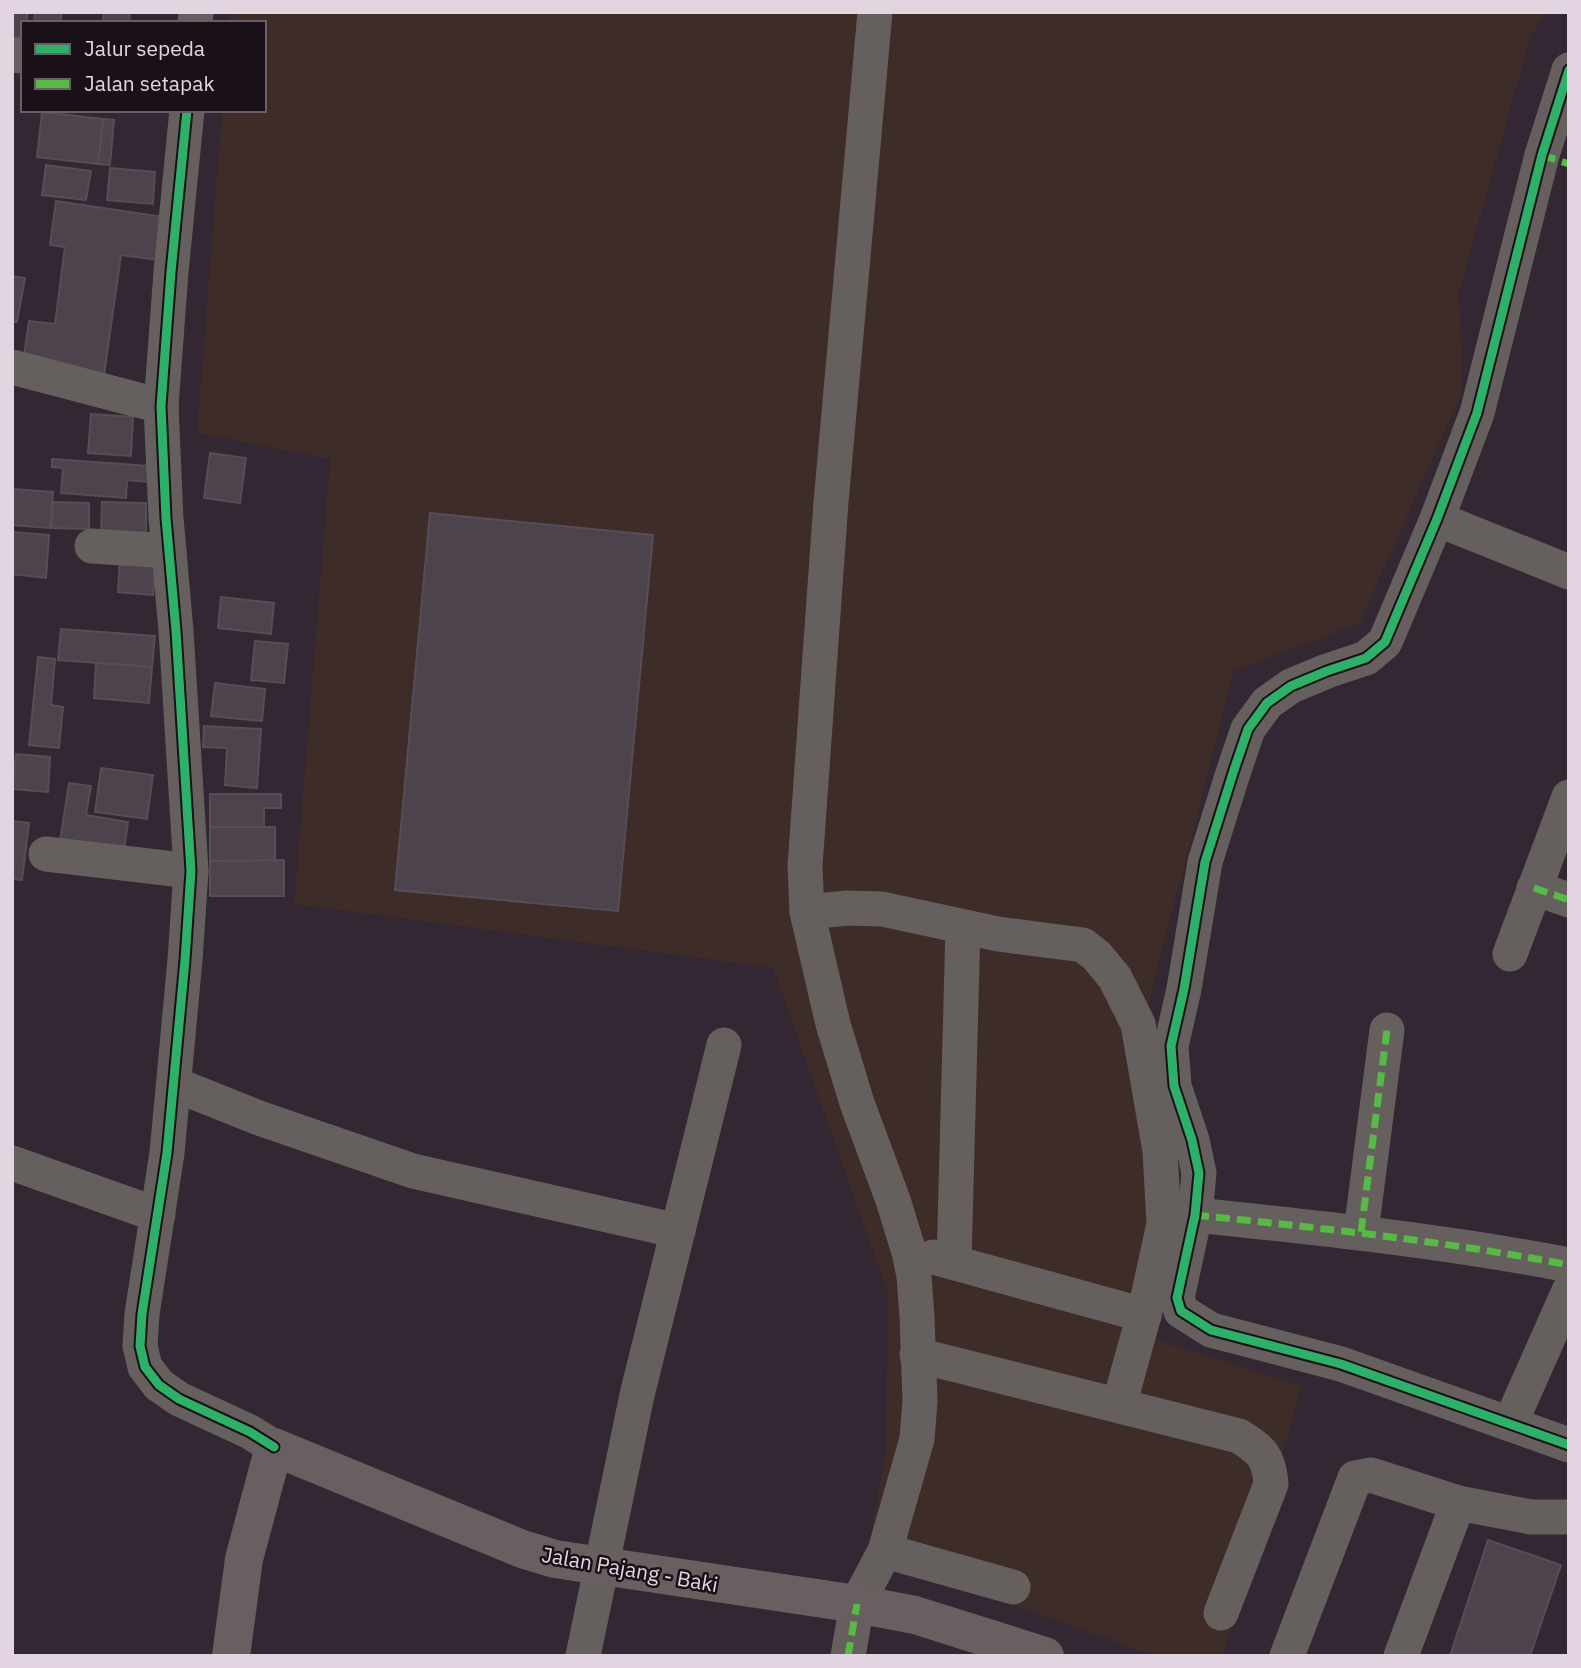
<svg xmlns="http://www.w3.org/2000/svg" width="1581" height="1668" font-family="'IBM Plex Sans',sans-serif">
  <rect width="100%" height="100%" fill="#322732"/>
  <!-- industrial -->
  <path fill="#3d2c27" d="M230,12H1547L1531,36L1459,292L1463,390L1360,623L1234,671L1132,1069L1158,1197L1138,1334L1302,1386L1223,1656H1155L867,1553L886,1451L888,1294L773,968L294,904L330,459L197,433L222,110H264V23H229Z"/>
  <!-- building -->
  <g fill="#4d434c" stroke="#574d57" stroke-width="2">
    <path d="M12,12H28L26,23H23V39L12,37Z"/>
    <path d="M35,12H62L60,23H34Z"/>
    <path d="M104,12H130L129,23H103Z"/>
    <path d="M42,112L103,119L98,164L37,157Z"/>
    <path d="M103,119L114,120L110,165L98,164Z"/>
    <path d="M46,165L91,171L86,200L42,195Z"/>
    <path d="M110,168L155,172L153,204L107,200Z"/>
    <path d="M56,201L164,217L158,260L121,255L103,382L23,362L29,321L55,324L65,247L50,245Z"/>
    <path d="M12,276L25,278L17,322H12Z"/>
    <path d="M91,414L133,417L131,456L88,453Z"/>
    <path d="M210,453L246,458L240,503L204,498Z"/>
    <path d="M52,459L149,466L148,482L127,480L126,498L61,493L63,468L52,467Z"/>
    <path d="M12,489L53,492L50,528L12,525Z"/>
    <path d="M53,502L89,503V529L52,528Z"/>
    <path d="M102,502L146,503V537L101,536Z"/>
    <path d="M430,513L653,535L618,911L395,890Z"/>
    <path d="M13,532L49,535L46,578L12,574Z"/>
    <path d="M120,557L156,560L153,595L118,592Z"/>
    <path d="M221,597L274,603L271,634L218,628Z"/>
    <path d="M61,629L155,636L152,667L58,660Z"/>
    <path d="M255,641L288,644L284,683L251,680Z"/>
    <path d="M38,657L55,659L51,705L63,707L59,748L29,745Z"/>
    <path d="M96,663L152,667L149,703L94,698Z"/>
    <path d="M215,683L265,689L262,721L211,716Z"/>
    <path d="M204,726L261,729L257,788L225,785L227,748L203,747Z"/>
    <path d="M16,754L50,757L48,792L13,789Z"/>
    <path d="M101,768L153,775L147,819L95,812Z"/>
    <path d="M69,783L91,786L86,815L128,822L123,857L59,847Z"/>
    <path d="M210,794H281V808H264V827H210Z"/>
    <path d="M12,821L29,823L22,880L12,879Z"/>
    <rect x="210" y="827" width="65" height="34"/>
    <path d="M284,860V896H210V861Z"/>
    <path d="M1488,1540L1561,1565L1530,1656H1450Z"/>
  </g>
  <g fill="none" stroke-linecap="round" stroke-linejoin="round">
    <!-- minor -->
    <g stroke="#655f5d" stroke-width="35">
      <path d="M195,23L196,12"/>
      <path d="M12,55L23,56"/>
      <path d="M1569,70L1542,155L1477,413L1437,519L1385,642L1366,658L1327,671L1291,686L1267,703L1248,729L1234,770L1205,862L1184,989L1171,1046L1174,1086L1192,1140L1199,1173L1195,1215L1177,1298L1181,1311L1211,1330L1341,1364L1569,1445"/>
      <path d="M187,110L171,272L161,406L166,518L176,631L191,871L185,960L167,1153L142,1314L140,1346L145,1367L159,1385L179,1399L250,1432L274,1447"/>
      <path d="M12,367L161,406"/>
      <path d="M1437,519L1569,572"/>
      <path d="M92,546L169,551"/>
      <path d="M46,854L191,871"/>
      <path d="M1534,888L1569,900"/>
      <path d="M807,912L847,908L882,909L998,934L1083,945L1097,956L1115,978L1138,1024L1160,1151L1164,1224L1144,1315L1119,1405"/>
      <path d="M1510,954L1569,797"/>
      <path d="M174,1084L259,1118L413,1171L678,1231"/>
      <path d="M12,1163L158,1215"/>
      <path d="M1195,1215C1321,1228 1444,1241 1569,1265"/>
      <path d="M1361,1232L1387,1030"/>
      <path d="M933,1257L1144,1315"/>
      <path d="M954,1262L963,927"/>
      <path d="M917,1355L1239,1436C1261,1450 1269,1456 1271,1484L1221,1613"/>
      <path d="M1510,1424L1569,1291"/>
      <path d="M885,1551L1013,1587"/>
      <path d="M583,1656L637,1395L724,1045"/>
      <path d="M848,1656L857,1604L885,1551L917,1439L920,1401L917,1317L914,1276L909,1252L893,1200L857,1103L833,1024L807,912L805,866L831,502L875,12"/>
      <path d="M1287,1656L1355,1478L1371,1475L1458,1503L1531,1517H1569"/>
      <path d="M1401,1656L1458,1503"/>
    </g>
    <!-- major -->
    <path stroke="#685f60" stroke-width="38" d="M231,1656L244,1559L274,1447L522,1549L555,1559L857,1604L915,1615L1045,1656"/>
    <!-- quiet -->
    <g stroke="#58b947" stroke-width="7" stroke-dasharray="14 7" stroke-linecap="butt">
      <path d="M1542,155L1569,164"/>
      <path d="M1534,888L1569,900"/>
      <path d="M1195,1215C1321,1228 1444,1241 1569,1265"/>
      <path d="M1361,1232L1387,1030"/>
      <path d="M848,1656L857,1604"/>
    </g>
    <defs>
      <g id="cycleway">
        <path d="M1569,70L1542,155L1477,413L1437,519L1385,642L1366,658L1327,671L1291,686L1267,703L1248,729L1234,770L1205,862L1184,989L1171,1046L1174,1086L1192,1140L1199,1173L1195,1215L1177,1298L1181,1311L1211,1330L1341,1364L1569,1445"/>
        <path d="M187,110L171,272L161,406L166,518L176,631L191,871L185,960L167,1153L142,1314L140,1346L145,1367L159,1385L179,1399L250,1432L274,1447"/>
      </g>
    </defs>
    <!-- cycleway casing -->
    <use href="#cycleway" stroke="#191018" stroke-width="13"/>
    <!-- cycleway -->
    <use href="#cycleway" stroke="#2db169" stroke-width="9"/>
  </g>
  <g text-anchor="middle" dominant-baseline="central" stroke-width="5" stroke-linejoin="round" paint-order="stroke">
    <!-- street labels -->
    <g font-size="21" fill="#e2d5e1" stroke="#191018">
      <text transform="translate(630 1569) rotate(10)">Jalan Pajang - Baki</text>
    </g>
  </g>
  <!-- border -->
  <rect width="1581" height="1668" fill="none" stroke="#e2d5e1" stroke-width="28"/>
  <!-- legend -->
  <rect x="21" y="21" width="245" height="91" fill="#191018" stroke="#695f68" stroke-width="2"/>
  <rect x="35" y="44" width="35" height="10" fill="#2db169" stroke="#695f68" stroke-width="2"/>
  <text x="84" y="56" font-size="21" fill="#e2d5e1">Jalur sepeda</text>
  <rect x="35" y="79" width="35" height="10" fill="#58b947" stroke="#695f68" stroke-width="2"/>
  <text x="84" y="91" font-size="21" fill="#e2d5e1">Jalan setapak</text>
</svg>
